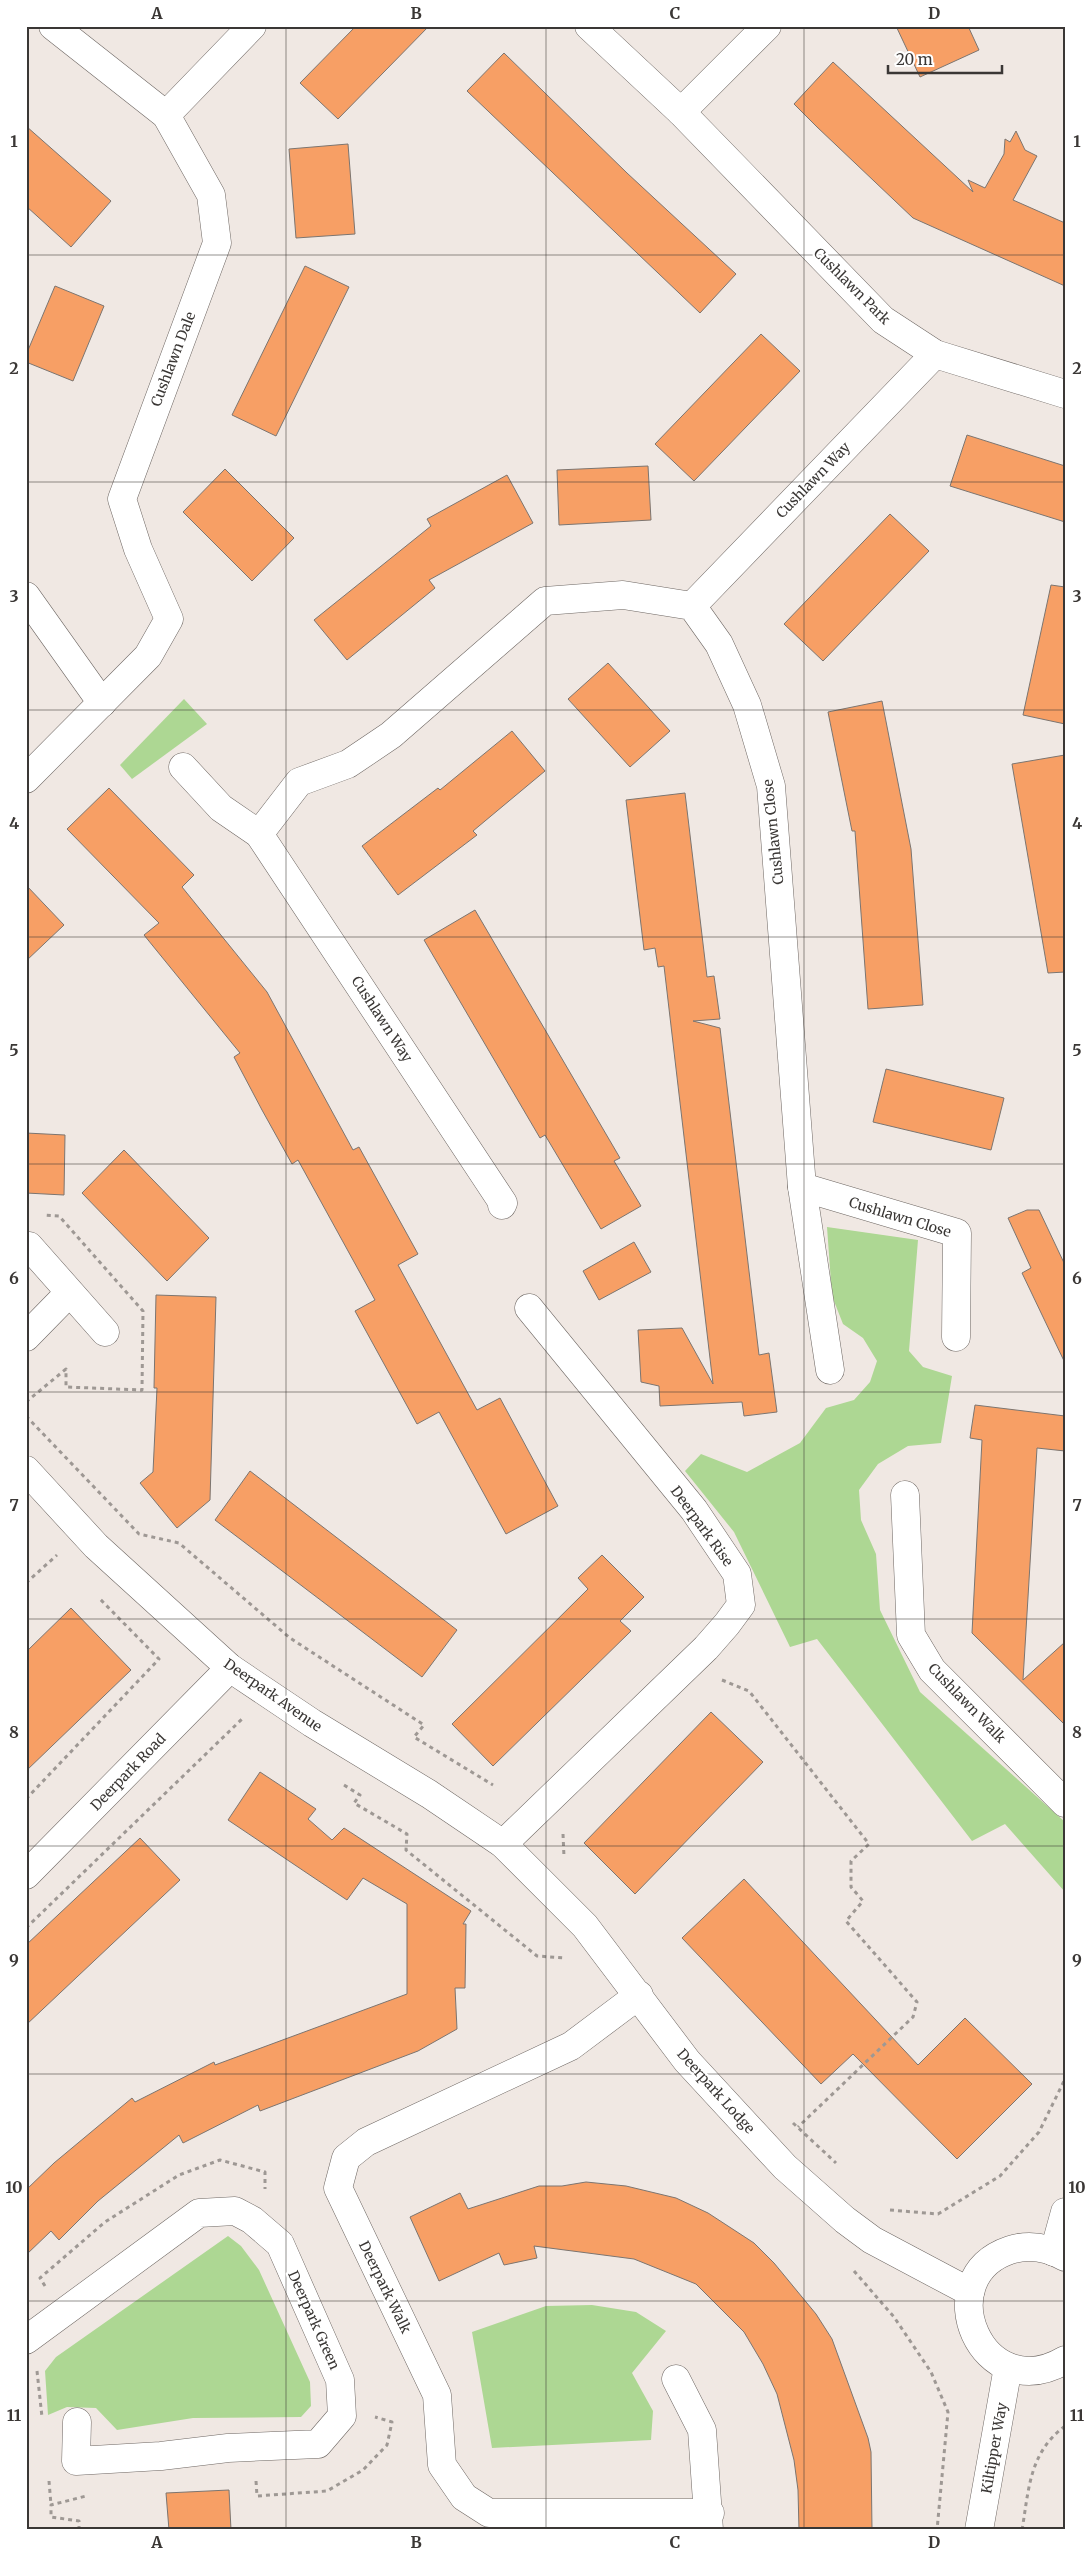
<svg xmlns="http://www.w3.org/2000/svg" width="1091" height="2556" font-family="Merriweather,serif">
  <rect width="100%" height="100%" fill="#f0e8e3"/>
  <!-- green -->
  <g fill="#add793">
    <path d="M184,699L207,724L132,779L120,765Z"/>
    <path d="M827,1227L918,1240L909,1351L923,1367L952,1376L941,1443L908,1446L878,1464L859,1490L861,1520L876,1554L880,1610L920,1692L1065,1822V1892L1005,1824L972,1841L817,1639L790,1647L734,1532L685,1471L701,1454L747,1472L800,1443L826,1408L854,1400L870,1382L877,1361L863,1338L843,1324L832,1296Z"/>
    <path d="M228,2236L241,2246L259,2270L310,2382L311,2406L301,2417L193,2418L117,2430L96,2408L67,2407L48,2415L45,2371L56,2357Z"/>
    <path d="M592,2305L636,2312L666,2331L632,2373L653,2411L651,2440L492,2448L472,2332L546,2306Z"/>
  </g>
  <!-- building -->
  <g fill="#f79f65" stroke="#7c7570">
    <path d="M356,26H429L338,119L300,83Z"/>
    <path d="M896,26H968L979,50L920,77Z"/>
    <path d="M504,53L627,173L736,274L700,313L467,91Z"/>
    <path d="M833,62L973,192L968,180L985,188L1004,154L1005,139L1010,142L1016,131L1025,150L1037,156L1013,200L1065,223V286L913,218L817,127L794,104Z"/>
    <path d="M26,126L111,201L71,247L26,206Z"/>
    <path d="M348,144L355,234L296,238L289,149Z"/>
    <path d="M305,266L349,287L276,436L232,415Z"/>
    <path d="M55,286L104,306L73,381L26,362V355Z"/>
    <path d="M761,334L800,371L694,481L655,444Z"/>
    <path d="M967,435L1065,466V522L950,486Z"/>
    <path d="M648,466L651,520L559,525L557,470Z"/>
    <path d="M225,469L294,538L252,581L183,512Z"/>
    <path d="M507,475L533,523L429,580L435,588L347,660L314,620L431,526L427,519Z"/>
    <path d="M890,514L929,551L823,661L784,624Z"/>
    <path d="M1051,585L1065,587V724L1023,715Z"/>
    <path d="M608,663L670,731L630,767L568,699Z"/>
    <path d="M882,701L911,849L923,1005L868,1009L855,831H852L828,712Z"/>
    <path d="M512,731L545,771L473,831L477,835L398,895L362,846L438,788L440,790Z"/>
    <path d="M1065,755V972L1048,973L1012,764Z"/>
    <path d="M109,788L194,875L182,887L267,992L353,1150L359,1147L418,1254L398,1265L477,1410L500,1398L558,1506L506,1534L439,1412L417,1424L355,1311L375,1300L298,1160L292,1164L262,1110L234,1057L240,1053L144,935L159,923L67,829Z"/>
    <path d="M685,793L707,977L714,976L720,1019L693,1021L720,1028L759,1355L769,1353L777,1412L744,1416L742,1402L660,1406L659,1386L641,1382L638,1330L682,1328L713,1384L664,966L658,967L655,948L644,950L626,800Z"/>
    <path d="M26,885L64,925L26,961Z"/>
    <path d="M475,910L620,1158L614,1161L641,1206L601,1229L545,1135L540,1138L424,940Z"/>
    <path d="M886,1069L1004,1098L991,1150L873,1122Z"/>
    <path d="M26,1133L65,1135L64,1195L26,1193Z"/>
    <path d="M124,1150L209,1238L167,1281L82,1193Z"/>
    <path d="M1027,1210H1039L1065,1265V1363L1022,1273L1031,1268L1008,1218Z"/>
    <path d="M634,1242L651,1272L599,1300L583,1271Z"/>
    <path d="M156,1295L216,1297L210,1500L177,1528L140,1483L153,1472L157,1388H154Z"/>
    <path d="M975,1405L1065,1416V1451L1037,1448L1023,1680L1065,1642V1725L972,1633L982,1440L970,1438Z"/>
    <path d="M250,1471L457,1630L422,1677L215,1520Z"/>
    <path d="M602,1555L644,1597L620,1621L631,1631L493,1766L452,1724L588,1589L578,1578Z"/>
    <path d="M71,1608L131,1670L26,1771V1652Z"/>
    <path d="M711,1712L763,1762L635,1894L584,1843Z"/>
    <path d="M260,1772L316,1809L308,1819L332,1840L344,1828L471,1911L463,1924H466L465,1988H455L457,2029L418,2051L260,2111L258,2105L183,2143L179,2135L98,2201L59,2240L51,2231L26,2255V2190L54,2163L132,2098L135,2102L214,2062L215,2065L407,1994V1904L363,1878L347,1900L228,1820Z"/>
    <path d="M140,1838L180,1880L26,2025V1945Z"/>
    <path d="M744,1879L918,2065L965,2018L1032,2084L957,2159L853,2054L821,2084L682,1938Z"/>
    <path d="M586,2182L626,2186L676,2198L708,2213L754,2243L774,2263L816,2314L832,2339L868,2438L871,2452L872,2530H799L798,2490L794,2460L777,2394L763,2364L744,2332L696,2284L634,2259L534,2246L537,2258L504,2265L499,2253L439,2281L410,2217L460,2193L468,2209L539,2186H562Z"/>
    <path d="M229,2490L231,2530H169L166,2493Z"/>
  </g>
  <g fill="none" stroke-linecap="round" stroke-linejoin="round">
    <defs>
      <g id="minor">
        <path d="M589,26L681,112L883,320L935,354L1065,394"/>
        <path d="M681,112L767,26"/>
        <path d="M166,115L252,26"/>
        <path d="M26,596L102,703"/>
        <path d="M692,606L935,354"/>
        <path d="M183,767L221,808L259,834L503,1203L502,1205"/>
        <path d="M26,779L148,656L169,619L138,549L122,499L217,243L211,195L166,115L53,26"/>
        <path d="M259,834L299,782L348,764L391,735L545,601L623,595L692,606L719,644L747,705L771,786L802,1187L830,1370"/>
        <path d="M802,1187L957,1233L956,1337"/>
        <path d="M29,1246L105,1332"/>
        <path d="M26,1337L69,1293"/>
        <path d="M26,1470L96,1546L230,1668L312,1723L429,1794L503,1844L585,1926L687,2061L785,2167L845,2220L872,2240L970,2292"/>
        <path d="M905,1495L911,1635L932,1670L1065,1803"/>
        <path d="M503,1844L706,1648L727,1624L741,1605L737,1574L694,1510L529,1308"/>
        <path d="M26,1875L230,1668"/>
        <path d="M639,1995L571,2046L366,2142L346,2158L338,2188L437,2395L442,2465L464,2497L489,2513H710"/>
        <path d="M26,2340L199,2213L235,2211L252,2220L280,2244L340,2380L342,2416L318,2444L228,2448L161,2456L76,2461L77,2422"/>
        <path d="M676,2379L702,2430L709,2530"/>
      </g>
      <g id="tertiary">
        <path d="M1054,2252L1065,2212"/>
        <path d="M1065,2257C1047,2247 1029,2244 1010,2250C927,2278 982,2409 1065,2360"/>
        <path d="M979,2530L1008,2367"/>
      </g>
    </defs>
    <!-- minor casing -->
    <use href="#minor" stroke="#6e6763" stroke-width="29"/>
    <!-- tertiary casing -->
    <use href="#tertiary" stroke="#6e6763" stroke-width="29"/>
    <!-- path -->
    <g stroke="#9e9894" stroke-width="3" stroke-dasharray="4 4" stroke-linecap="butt">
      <path d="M26,1402L66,1369V1387L142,1390L143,1311L59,1216L44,1215"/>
      <path d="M26,1416L139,1534L179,1543L290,1638L424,1725L414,1737L493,1785"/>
      <path d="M26,1583L57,1555"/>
      <path d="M722,1680L749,1691L869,1844L851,1861V1887L863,1901L846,1921L917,2002L913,2017L798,2127"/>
      <path d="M344,1785L360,1795L354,1803L407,1834L406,1850L537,1956L566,1958"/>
      <path d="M26,1799L159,1659L100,1599"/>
      <path d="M563,1834L564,1857"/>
      <path d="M26,1928L242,1719L245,1720"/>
      <path d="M793,2123L836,2163"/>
      <path d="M890,2210L938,2214L1000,2176L1039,2132L1065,2079"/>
      <path d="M854,2271L894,2317L931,2372L948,2412L937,2530"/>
      <path d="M45,2286L40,2278L105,2222L179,2175L220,2160L265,2172V2189"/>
      <path d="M37,2371L42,2417"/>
      <path d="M49,2481L51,2505"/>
      <path d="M256,2481L257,2496L327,2491L363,2470L387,2445L392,2422L375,2417"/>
      <path d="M79,2530V2521L51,2517V2505L86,2496"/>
      <path d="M1022,2530C1029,2489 1029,2453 1065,2426"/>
    </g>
    <!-- minor -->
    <use href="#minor" stroke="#fff" stroke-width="28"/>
    <!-- tertiary -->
    <use href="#tertiary" stroke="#fff" stroke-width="28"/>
  </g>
  <!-- grid -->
  <path fill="none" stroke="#3a3735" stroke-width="1" stroke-opacity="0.55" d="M286,26V2530M546,26V2530M804,26V2530M26,255H1065M26,482H1065M26,710H1065M26,937H1065M26,1164H1065M26,1392H1065M26,1619H1065M26,1846H1065M26,2074H1065M26,2301H1065"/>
  <g text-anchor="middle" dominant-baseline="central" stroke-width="4.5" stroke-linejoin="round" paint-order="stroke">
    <!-- street labels -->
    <g font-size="14" fill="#3a3735" stroke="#fff">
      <text transform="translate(852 286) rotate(45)">Cushlawn Park</text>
      <text transform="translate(173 359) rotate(-69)">Cushlawn Dale</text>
      <text transform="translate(813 480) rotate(-46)">Cushlawn Way</text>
      <text transform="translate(773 832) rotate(-96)">Cushlawn Close</text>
      <text transform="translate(382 1019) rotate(57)">Cushlawn Way</text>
      <text transform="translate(900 1217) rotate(17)">Cushlawn Close</text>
      <text transform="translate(702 1526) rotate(54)">Deerpark Rise</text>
      <text transform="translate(273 1695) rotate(35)">Deerpark Avenue</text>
      <text transform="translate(967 1703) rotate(46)">Cushlawn Walk</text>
      <text transform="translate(128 1772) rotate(-46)">Deerpark Road</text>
      <text transform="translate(716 2091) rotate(48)">Deerpark Lodge</text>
      <text transform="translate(385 2287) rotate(64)">Deerpark Walk</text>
      <text transform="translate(314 2320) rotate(66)">Deerpark Green</text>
      <text transform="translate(994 2448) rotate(-80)">Kiltipper Way</text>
    </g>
  </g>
  <!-- border -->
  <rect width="1091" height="2556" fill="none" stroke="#ffffff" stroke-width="55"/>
  <!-- scale -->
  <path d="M888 65v8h114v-8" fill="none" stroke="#3a3735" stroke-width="2.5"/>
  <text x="896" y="65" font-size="15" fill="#3a3735" stroke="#ffffff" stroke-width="4" paint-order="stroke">20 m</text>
  <rect x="28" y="28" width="1036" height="2500" fill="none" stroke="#3a3735" stroke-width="2"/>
  <g font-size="16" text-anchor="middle" font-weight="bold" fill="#3a3735">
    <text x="157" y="19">A</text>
    <text x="416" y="19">B</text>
    <text x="675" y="19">C</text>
    <text x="934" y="19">D</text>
    <text x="14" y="147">1</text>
    <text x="1077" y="147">1</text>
    <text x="14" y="374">2</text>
    <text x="1077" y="374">2</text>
    <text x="14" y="602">3</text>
    <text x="1077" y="602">3</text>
    <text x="14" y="829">4</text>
    <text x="1077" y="829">4</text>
    <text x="14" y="1056">5</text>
    <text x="1077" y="1056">5</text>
    <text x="14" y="1284">6</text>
    <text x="1077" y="1284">6</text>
    <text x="14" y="1511">7</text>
    <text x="1077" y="1511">7</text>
    <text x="14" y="1738">8</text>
    <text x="1077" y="1738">8</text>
    <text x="14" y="1966">9</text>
    <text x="1077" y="1966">9</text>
    <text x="14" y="2193">10</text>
    <text x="1077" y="2193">10</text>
    <text x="14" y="2421">11</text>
    <text x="1077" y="2421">11</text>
    <text x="157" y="2548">A</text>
    <text x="416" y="2548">B</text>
    <text x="675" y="2548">C</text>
    <text x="934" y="2548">D</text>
  </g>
</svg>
